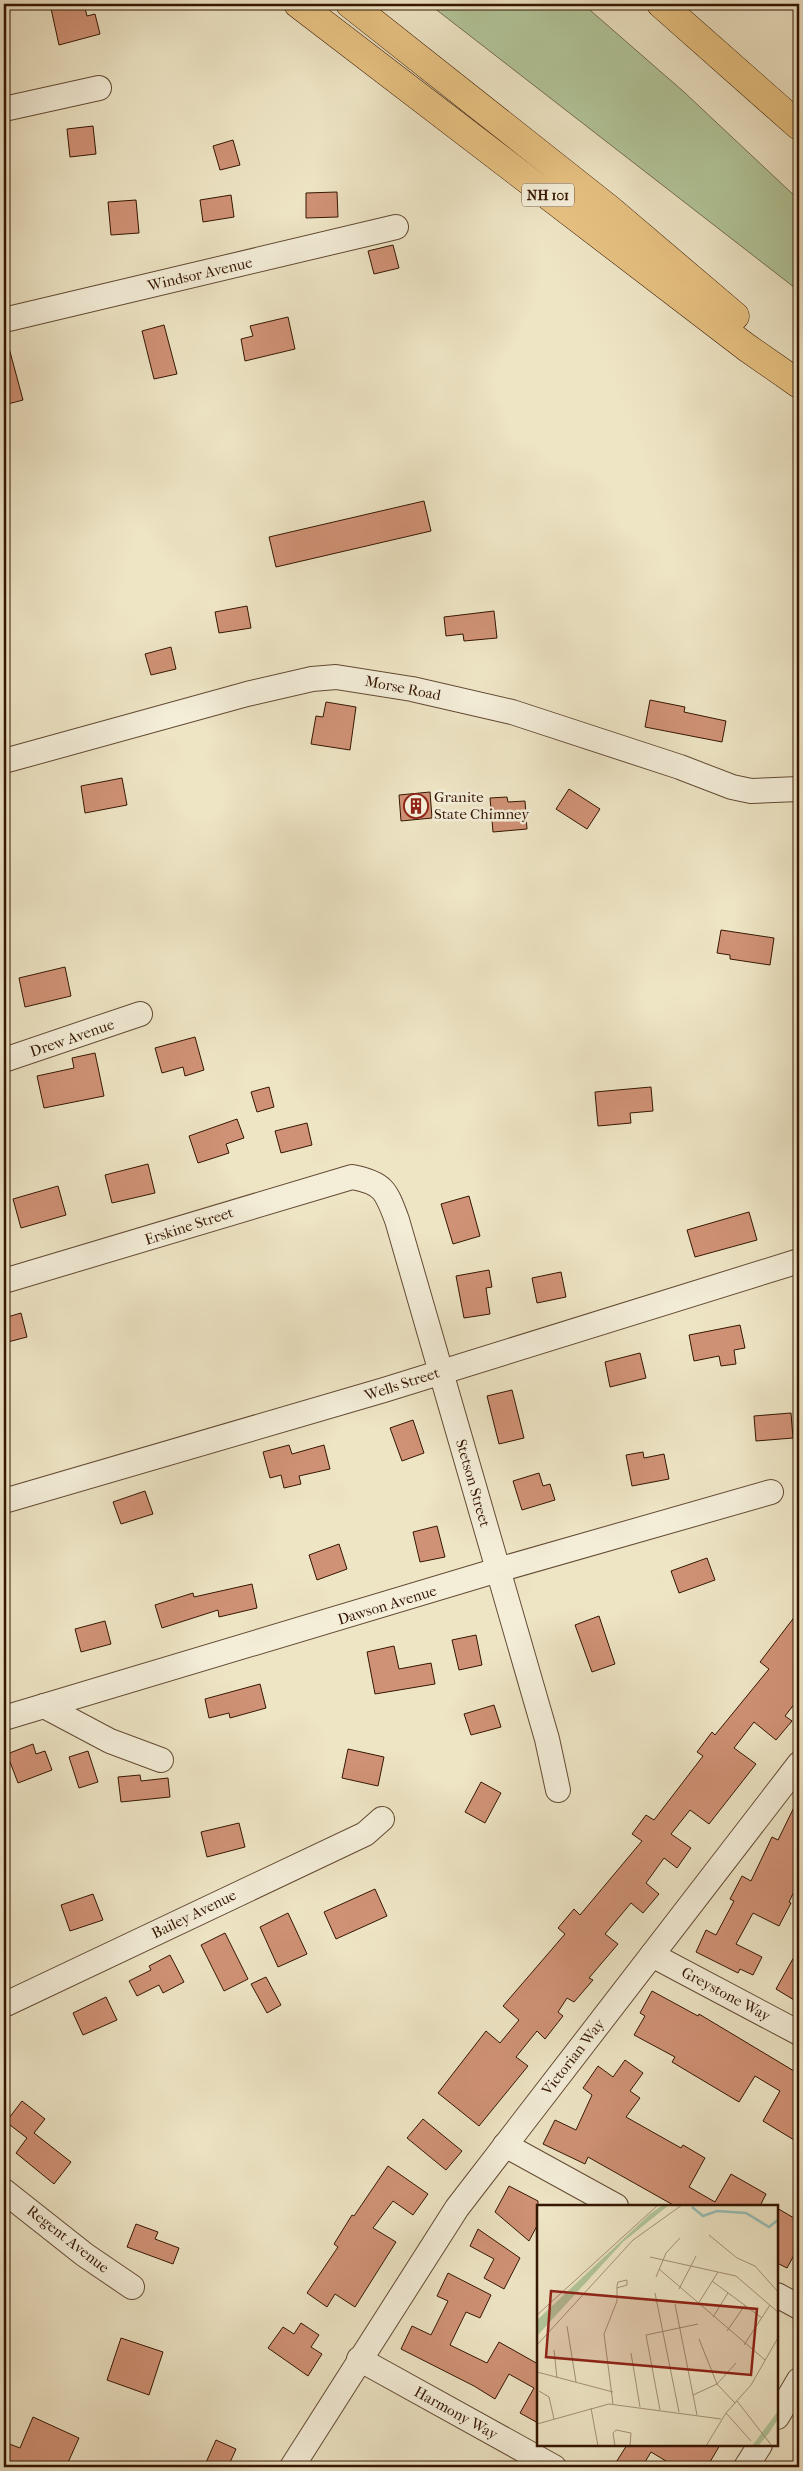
<svg xmlns="http://www.w3.org/2000/svg" width="803" height="2471" font-family="'IM FELL French Canon',serif">
  <rect width="100%" height="100%" fill="#eee5c5"/>
  <filter id="stains"><feTurbulence type="fractalNoise" baseFrequency=".004" numOctaves="4"/><feColorMatrix values="0 0 0 0 .2 0 0 0 0 .09 0 0 0 0 .02 0 0 0 .5 -.17"/></filter>
  <radialGradient id="worn" r=".72"><stop offset=".6" stop-color="#630" stop-opacity="0"/><stop offset="1" stop-color="#630" stop-opacity=".3"/></radialGradient>
  <!-- green -->
  <path fill="#b2c69a" stroke="#746e4e" d="M429,4H583L684,92L799,200V291Z"/>
  <!-- building -->
  <g fill="#d09276" stroke="#351602">
    <path d="M50,4H84L87,16L95,14L100,34L59,45Z"/>
    <path d="M93,126L96,154L70,157L67,129Z"/>
    <path d="M233,140L240,165L220,170L213,146Z"/>
    <path d="M337,192L338,217L306,218V193Z"/>
    <path d="M231,195L234,217L203,222L200,200Z"/>
    <path d="M136,200L139,233L111,235L108,202Z"/>
    <path d="M393,245L399,268L374,274L368,251Z"/>
    <path d="M288,317L295,349L245,361L241,339L253,336L250,326Z"/>
    <path d="M164,325L177,374L154,379L142,331Z"/>
    <path d="M9,348L23,400L4,405V349Z"/>
    <path d="M424,501L431,531L276,567L269,537Z"/>
    <path d="M247,606L251,628L219,633L215,612Z"/>
    <path d="M494,611L497,638L464,641L463,634L446,636L444,617Z"/>
    <path d="M171,647L176,669L151,675L145,654Z"/>
    <path d="M650,700L685,707L684,712L726,721L722,742L645,727Z"/>
    <path d="M326,702L356,707L350,750L311,744L316,716L323,717Z"/>
    <path d="M122,778L127,805L85,813L81,786Z"/>
    <path d="M569,789L600,809L587,829L556,809Z"/>
    <path d="M430,792L432,818L401,821L399,795Z"/>
    <path d="M507,797L508,802L525,801L527,829L493,832L490,798Z"/>
    <path d="M721,930L774,938L770,965L730,959V955L717,953Z"/>
    <path d="M65,967L71,996L25,1007L19,978Z"/>
    <path d="M195,1037L204,1070L185,1076L183,1067L162,1073L155,1048Z"/>
    <path d="M95,1053L104,1096L44,1108L37,1076L74,1068L72,1058Z"/>
    <path d="M269,1087L274,1107L257,1112L251,1092Z"/>
    <path d="M651,1087L653,1111L630,1113L631,1123L598,1126L595,1092Z"/>
    <path d="M237,1119L244,1138L226,1144L229,1153L198,1163L189,1136Z"/>
    <path d="M307,1123L312,1145L281,1153L275,1131Z"/>
    <path d="M148,1164L155,1193L112,1203L105,1175Z"/>
    <path d="M58,1186L66,1215L21,1228L13,1199Z"/>
    <path d="M469,1196L480,1236L453,1244L441,1204Z"/>
    <path d="M749,1212L757,1240L695,1257L687,1230Z"/>
    <path d="M489,1270L492,1287L486,1288L490,1314L464,1318L456,1276Z"/>
    <path d="M561,1272L566,1297L537,1303L532,1278Z"/>
    <path d="M21,1313L27,1337L4,1343V1318Z"/>
    <path d="M740,1325L745,1348L734,1350L736,1364L721,1366L719,1356L694,1361L689,1335Z"/>
    <path d="M640,1353L646,1378L610,1387L605,1362Z"/>
    <path d="M512,1390L524,1438L499,1444L487,1396Z"/>
    <path d="M791,1413L793,1438L756,1441L754,1416Z"/>
    <path d="M413,1420L424,1453L402,1461L390,1428Z"/>
    <path d="M289,1445L292,1454L324,1445L330,1469L299,1476L301,1484L284,1488L281,1475L270,1478L263,1452Z"/>
    <path d="M643,1452L644,1458L664,1454L669,1479L632,1486L626,1455Z"/>
    <path d="M539,1473L543,1486L550,1484L555,1500L522,1510L513,1481Z"/>
    <path d="M145,1491L153,1514L121,1524L113,1502Z"/>
    <path d="M437,1526L445,1557L420,1562L413,1532Z"/>
    <path d="M339,1544L347,1569L317,1580L309,1555Z"/>
    <path d="M707,1558L715,1580L679,1593L671,1571Z"/>
    <path d="M252,1584L257,1608L219,1617L218,1610L162,1628L155,1605L193,1593L194,1597Z"/>
    <path d="M799,1611V1698L785,1716L792,1721L776,1740L754,1722L734,1748L756,1764L709,1824L690,1810L671,1834L691,1848L677,1868L664,1858L646,1883L659,1894L643,1913L631,1903L605,1934L618,1944L589,1978L593,1980L574,2002L567,1998L558,2012L563,2016L545,2039L537,2031L516,2057L528,2066L479,2126L438,2093L486,2031L500,2043L519,2020L503,2006L565,1934L558,1928L574,1909L580,1915L642,1841L632,1834L646,1815L654,1820L703,1756L697,1752L712,1732L715,1735L769,1669L760,1662Z"/>
    <path d="M599,1616L615,1664L592,1672L575,1625Z"/>
    <path d="M105,1621L111,1644L81,1652L75,1629Z"/>
    <path d="M476,1635L482,1665L459,1670L452,1640Z"/>
    <path d="M394,1646L399,1669L431,1663L435,1684L375,1694L367,1652Z"/>
    <path d="M260,1684L266,1708L230,1718L229,1713L209,1718L205,1699Z"/>
    <path d="M494,1705L501,1727L471,1735L464,1714Z"/>
    <path d="M33,1744L36,1754L45,1751L52,1770L18,1783L7,1754Z"/>
    <path d="M348,1749L384,1757L378,1786L342,1778Z"/>
    <path d="M88,1751L98,1782L79,1788L69,1757Z"/>
    <path d="M140,1775L141,1781L168,1778L170,1797L121,1802L118,1777Z"/>
    <path d="M481,1782L501,1793L485,1823L465,1812Z"/>
    <path d="M799,1797V1881L789,1902L791,1903L779,1926L753,1913L736,1944L762,1957L753,1975L740,1969L738,1973L696,1952L706,1930L716,1935L734,1901L730,1899L742,1876L751,1881L772,1837L778,1840Z"/>
    <path d="M239,1823L245,1847L207,1857L201,1832Z"/>
    <path d="M375,1889L387,1916L336,1939L324,1912Z"/>
    <path d="M93,1894L103,1920L70,1931L61,1905Z"/>
    <path d="M288,1913L307,1954L278,1967L260,1927Z"/>
    <path d="M225,1933L248,1979L224,1991L201,1945Z"/>
    <path d="M799,1948V2003L776,1989Z"/>
    <path d="M170,1955L184,1982L163,1993L159,1985L137,1996L129,1981L151,1970L149,1966Z"/>
    <path d="M266,1977L281,2005L267,2013L251,1984Z"/>
    <path d="M652,1991L698,2016L699,2014L799,2074V2143L763,2121L780,2091L755,2076L739,2102L672,2062L675,2057L634,2035L645,2016L640,2013Z"/>
    <path d="M106,1997L117,2020L83,2035L73,2013Z"/>
    <path d="M625,2060L643,2073L630,2091L640,2098L626,2117L681,2148L683,2145L705,2158L689,2187L715,2202L731,2174L766,2194L760,2206H675L588,2157L585,2164L543,2144L555,2120L576,2130L592,2095L583,2088L598,2066L613,2077Z"/>
    <path d="M22,2101L45,2119L34,2133L71,2162L54,2184L16,2153L27,2138L6,2122Z"/>
    <path d="M423,2119L462,2151L446,2170L407,2138Z"/>
    <path d="M388,2166L428,2194L413,2215L393,2201L373,2228L396,2242L355,2307L335,2294L327,2307L307,2293L338,2247L334,2244L352,2215L354,2216Z"/>
    <path d="M509,2186L538,2201V2224L529,2241L495,2212Z"/>
    <path d="M777,2208L799,2221V2246L787,2268L777,2263Z"/>
    <path d="M136,2224L158,2232L155,2239L179,2248L173,2264L127,2247Z"/>
    <path d="M478,2229L520,2258L504,2289L484,2278L494,2259L470,2246Z"/>
    <path d="M448,2273L491,2295L480,2318L466,2312L450,2345L487,2363L499,2342L538,2364V2423L520,2413L534,2388L509,2374L495,2399L474,2386L401,2349L412,2326L431,2335L448,2301L437,2296Z"/>
    <path d="M301,2323L319,2335L311,2347L322,2354L308,2376L268,2348L283,2327L294,2334Z"/>
    <path d="M121,2338L163,2352L149,2395L107,2380Z"/>
    <path d="M33,2417L79,2438L66,2467H4V2442L20,2448Z"/>
    <path d="M216,2440L236,2449L228,2467H204Z"/>
    <path d="M627,2445H720L707,2467H676L651,2452L642,2467H613Z"/>
  </g>
  <g fill="none" stroke-linecap="round" stroke-linejoin="round">
    <defs>
      <g id="street">
        <path d="M4,109L99,88"/>
        <path d="M4,320L396,227"/>
        <path d="M4,761L247,694L312,679L336,677L412,689L512,712L680,767L732,787L751,791L799,789"/>
        <path d="M4,1060L140,1014"/>
        <path d="M4,1281L352,1177C384,1183 386,1191 397,1220L547,1739L558,1790"/>
        <path d="M4,1501L384,1390L799,1261"/>
        <path d="M44,1706L110,1741L161,1760"/>
        <path d="M4,1718L498,1570L771,1492"/>
        <path d="M652,1955L799,2033"/>
        <path d="M4,2005L365,1834L382,1819"/>
        <path d="M505,2145L616,2206"/>
        <path d="M4,2191L85,2255L132,2287"/>
        <path d="M777,2295L799,2307"/>
        <path d="M359,2359L554,2467"/>
        <path d="M777,2417L799,2380"/>
        <path d="M292,2467L457,2208L799,1764"/>
        <path d="M746,2467L760,2445"/>
      </g>
      <g id="highway">
        <path d="M298,4L746,347L799,384"/>
        <path d="M350,4L608,208L735,316"/>
        <path d="M661,4L799,126"/>
      </g>
    </defs>
    <!-- street casing -->
    <use href="#street" stroke="#634a33" stroke-width="26"/>
    <!-- highway casing -->
    <use href="#highway" stroke="#351602" stroke-width="29"/>
    <!-- street -->
    <use href="#street" stroke="#f4eed9" stroke-width="24"/>
    <!-- highway -->
    <use href="#highway" stroke="#e7c282" stroke-width="28"/>
  </g>
  <!-- icons -->
  <defs>
    <symbol id="building-ring" viewBox="-11 -11 22 22"><circle r="9.5" fill="#f4eed9" stroke="#8f2418" stroke-width="1.5"/><path d="M-4-6H4V6H1V3H-1V6H-4ZM-2.5-4.3h1.7v1.8h-1.7ZM.8-4.3h1.7v1.8H.8ZM-2.5-1h1.7V.8h-1.7ZM.8-1h1.7V.8H.8Z" fill="#8f2418"/></symbol>
  </defs>
  <g fill-rule="evenodd">
    <use href="#building-ring" x="402" y="792" width="28" height="28"/>
  </g>
  <g text-anchor="middle" dominant-baseline="central" stroke-width="5" stroke-linejoin="round" paint-order="stroke">
    <!-- shield labels -->
    <rect fill="#f4eed9" stroke="#6e5742" stroke-width="1" x="522" y="183.5" width="52" height="23" rx="4"/>
    <g font-size="14" font-weight="bold" fill="#351602">
      <text x="548" y="195">NH 101</text>
    </g>
    <!-- street labels -->
    <g font-size="15" fill="#351602" stroke="#f4eed9">
      <text transform="translate(200 274) rotate(-13)">Windsor Avenue</text>
      <text transform="translate(403 688) rotate(11)">Morse Road</text>
      <text transform="translate(72 1038) rotate(-19)">Drew Avenue</text>
      <text transform="translate(189 1226) rotate(-18)">Erskine Street</text>
      <text transform="translate(402 1384) rotate(-18)">Wells Street</text>
      <text transform="translate(473 1483) rotate(74)">Stetson Street</text>
      <text transform="translate(387 1605) rotate(-17)">Dawson Avenue</text>
      <text transform="translate(194 1914) rotate(-26)">Bailey Avenue</text>
      <text transform="translate(726 1994) rotate(28)">Greystone Way</text>
      <text transform="translate(573 2057) rotate(-52)">Victorian Way</text>
      <text transform="translate(68 2239) rotate(38)">Regent Avenue</text>
      <text transform="translate(456 2413) rotate(29)">Harmony Way</text>
    </g>
    <!-- poi labels -->
    <g font-size="15" fill="#351602" stroke="#f4eed9" text-anchor="start">
      <text x="434" y="797">Granite<tspan x="434" dy="17">State Chimney</tspan></text>
    </g>
  </g>
  <!-- overview -->
  <g transform="translate(537 2205)">
    <rect width="241" height="241" fill="#eee5c5"/>
    <path d="M126,0H132L86,37L0,131V115L113,9ZM241,206V214L232,228L221,241H215Z" fill="#b2c69a"/>
    <path fill="none" stroke="#99bfb8" stroke-width="2.5" d="M155,2L166,11L180,6L209,8L232,22L242,14"/>
    <path fill="none" stroke="#a49277" stroke-width="1" d="M172,30L200,53L218,61L242,88M113,52L199,71L242,108M122,64L228,155M119,72L129,48L143,33M175,76L225,113M142,84L159,51M118,88L142,207M138,99L160,210M161,99L181,67M0,110L121,0M176,112L191,88M30,121L39,177M190,126L208,100M162,134L180,179L198,198M0,140L96,35L145,0M207,140L233,100M17,145L20,173M94,148L103,202M0,167L76,187M2,186L12,192L17,214M156,190L180,179L199,158M200,196L235,241M76,199L67,129L80,96V81L81,77L90,75V80L80,83M54,203L61,241M123,205L109,130L161,119M189,208L214,236M0,219L72,199L184,214M78,241L76,228L79,225L94,228L93,241M169,241L189,208L214,180L242,131"/>
    <path fill="#8f2418" fill-opacity="0.15" stroke="#8f2418" stroke-width="2.5" d="M14,86L220,104L214,170L9,152Z"/>
    <rect width="241" height="241" fill="none" stroke="#351602" stroke-width="2.5"/>
  </g>
  <!-- margin -->
  <rect width="803" height="2471" fill="none" stroke="#eee5c5" stroke-width="20"/>
  <rect x="5" y="5" width="793" height="2461" fill="none" stroke="#351602" stroke-width="2.5"/>
  <rect x="10" y="10" width="783" height="2451" fill="none" stroke="#351602"/>
  <rect width="100%" height="100%" filter="url(#stains)"/>
  <rect width="100%" height="100%" fill="url(#worn)"/>
</svg>
